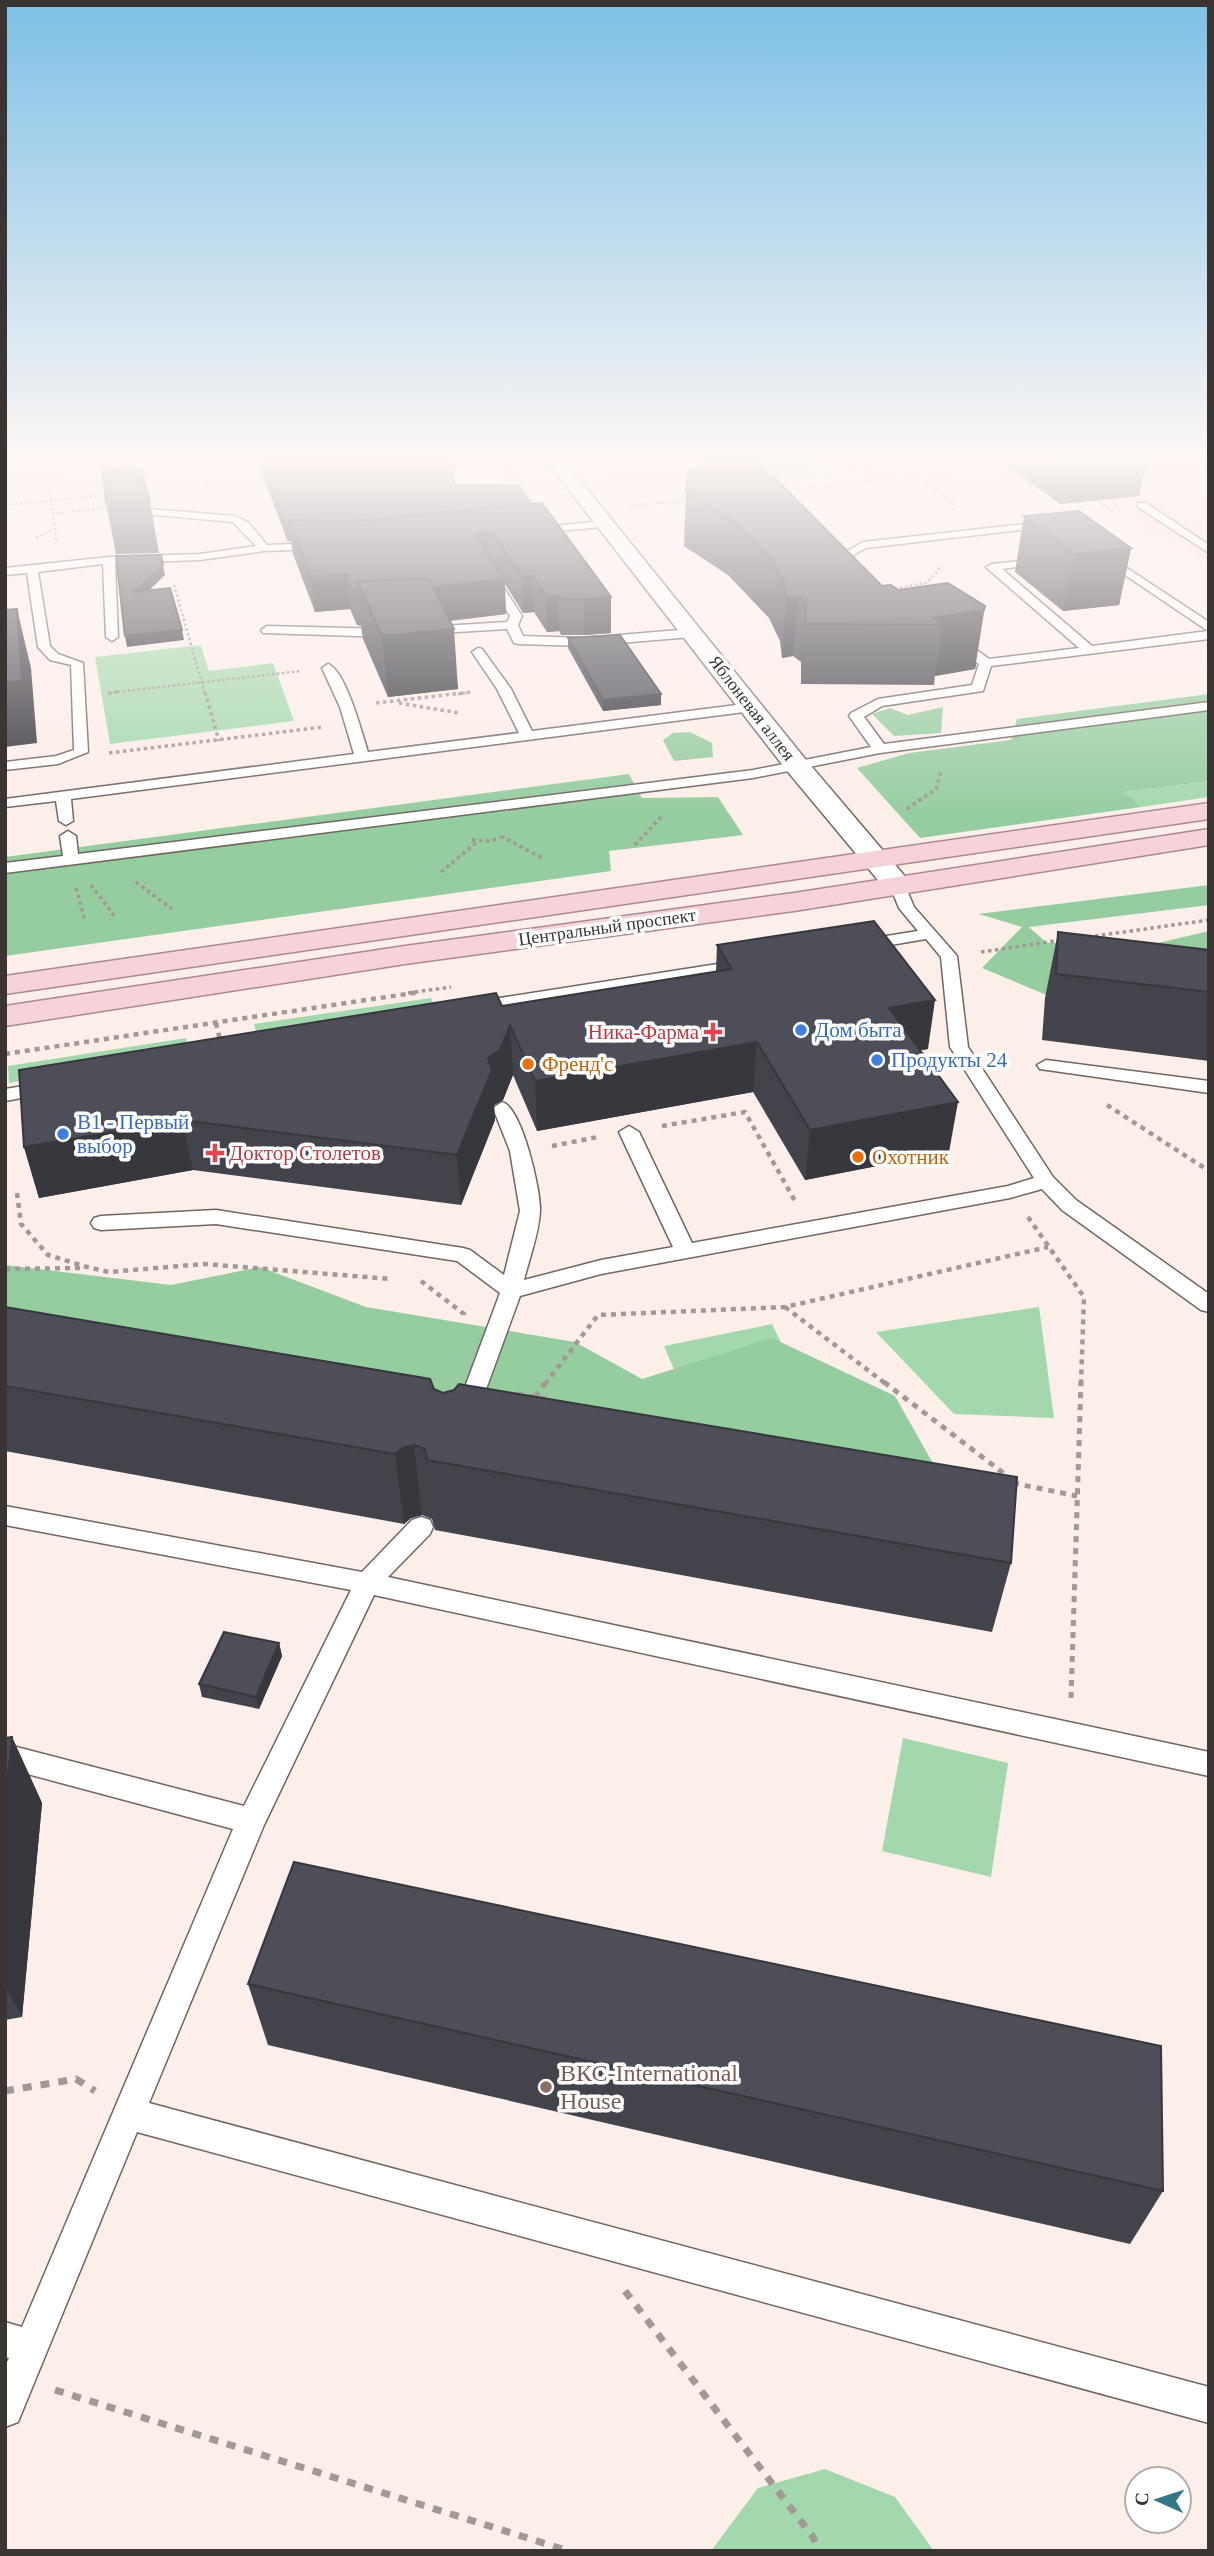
<svg xmlns="http://www.w3.org/2000/svg" width="1214" height="2556" font-family="'Times New Roman',serif">
  <rect width="100%" height="100%" fill="#fceee9"/>
  <!-- built -->
  <path fill="#f5e0d7" d="M1133,463H1209V563L1170,538H1156L1113,508L1117,506L1086,480Z"/>
  <!-- green -->
  <g fill="#a3d8ac">
    <path d="M742,463H811L808,464L827,473L815,478L727,475Z"/>
    <path d="M201,645L209,671L273,663L294,721L110,744L95,657Z"/>
    <path d="M1209,781V797L1141,807L1125,792Z"/>
    <path d="M431,998L437,1013L259,1042L254,1024Z"/>
    <path d="M186,1038L189,1054L9,1083L8,1066Z"/>
    <path d="M1039,1307L1054,1418L954,1414L876,1332Z"/>
    <path d="M772,1324L798,1377L687,1400L664,1346Z"/>
    <path d="M903,1738L1008,1763L991,1877L882,1851Z"/>
    <path d="M825,2469L895,2497L934,2551H711L758,2488Z"/>
  </g>
  <!-- forest -->
  <g fill="#95cd9f">
    <path d="M1209,694V781L1125,792L1141,807L920,838L857,768L909,753L1011,740L1017,719Z"/>
    <path d="M943,707L941,733L894,736L872,714L890,708L908,715Z"/>
    <path d="M690,732L712,743L713,757L674,761L663,740L673,733Z"/>
    <path d="M629,774L642,798L718,797L743,835L609,851L611,871L5,956V857Z"/>
    <path d="M1209,885V905L1029,927L1047,943H1158L1209,931V1016L1049,996L982,968L1022,927L979,914Z"/>
    <path d="M5,1265L171,1285L260,1267L366,1307L575,1342L642,1379L772,1338L895,1396L966,1522L5,1355Z"/>
  </g>
  <g fill="none" stroke-linecap="round" stroke-linejoin="round">
    <defs>
      <g id="lane">
        <path d="M1138,503H1146L1209,545V553L1138,507Z"/>
        <path d="M138,508L235,516L248,522L267,545L320,543L326,546L320,549L264,551L200,560L115,563L118,637L112,641L106,637L103,564L38,572L50,646L58,654L83,663L88,752L58,764L5,770V762L56,756L74,750L71,665L50,660L38,647L27,573L5,575V568L109,557L200,554L256,546L233,522L134,513V509Z"/>
        <path d="M604,521L608,522V526L533,534L527,531L533,528Z"/>
        <path d="M1051,521L1055,522V526L866,548L848,558L862,571L856,574L835,558L863,542Z"/>
        <path d="M1104,553L1209,622V639L991,666L983,691L882,706L864,717L884,744L1209,702V710L880,753L753,778L5,873V863L63,856L60,836L68,831L76,836L78,854L753,770L871,747L849,716L851,713L878,699L972,685L979,664L951,643V637H959L989,659L1079,648L988,569L986,567L992,564L1049,558L1051,560L1045,563L1002,569L1092,646L1208,631L1100,558L1098,556Z"/>
        <path d="M490,572L494,573L522,616L518,625L523,636L584,638L691,629L697,633L691,637L584,646L518,644L514,643L507,629L423,634V628L427,627L507,622L510,616L484,575Z"/>
        <path d="M267,626L388,629L394,633L388,637L263,633L261,630Z"/>
        <path d="M478,648L482,649L511,689L532,731L752,703L759,707L752,711L71,799L73,821L66,825L59,821L56,801L5,807V799L354,754L340,707L322,668L328,664C346,671 362,733 368,752L519,733L497,689L472,652Z"/>
        <path d="M898,881L904,883L914,907L957,956L968,1047L1053,1177L1076,1200L1209,1294V1312L1201,1310L1062,1210L1042,1189L1010,1198L601,1274L520,1296L477,1414L474,1420L466,1422L458,1420L455,1414L500,1293L457,1261L216,1224L101,1230L94,1228L91,1223L94,1218L101,1216L216,1210L463,1248L470,1250L504,1275L520,1211L510,1151L493,1108L502,1102C522,1107 541,1191 540,1211C539,1234 529,1259 524,1280L601,1260L673,1247L619,1132L629,1126L639,1132L692,1243L1008,1186L1034,1178L950,1047L941,957L926,939L861,950L853,945L861,940L918,931L899,908L890,886Z"/>
        <path d="M743,960L749,961L751,965L749,969L474,1012L465,1007L474,1002Z"/>
        <path d="M1046,1060L1209,1081V1093L1040,1069L1037,1065Z"/>
        <path d="M48,1082L55,1084L57,1088L55,1092L5,1101V1089Z"/>
        <path d="M5,1506L362,1572L412,1520L421,1517L430,1520L433,1527L430,1534L388,1577L1209,1752V1776L374,1595L264,1825L149,2103L1209,2387V2423L137,2132L18,2422L5,2427V2366L9,2358L5,2357V2322L22,2327L233,1829L5,1768V1744L244,1806L351,1590L5,1525Z"/>
      </g>
      <path id="street" d="M548,463H566L806,760L908,880L912,886L908,892L898,895L888,892L788,772Z"/>
      <g id="primary">
        <path d="M1209,803V819L5,994V976Z"/>
        <path d="M1209,829V845L794,911L405,964L5,1026V1006L405,946L794,893Z"/>
      </g>
    </defs>
    <!-- lane casing -->
    <use href="#lane" stroke="#716661" stroke-width="3"/>
    <!-- street casing -->
    <use href="#street" stroke="#716661" stroke-width="3"/>
    <!-- primary casing -->
    <use href="#primary" stroke="#af888e" stroke-width="3"/>
    <!-- path-far4 -->
    <g stroke="#a29894" stroke-width="2.5" stroke-dasharray="2.5 2.5" stroke-linecap="butt">
      <path d="M47,463L56,540"/>
      <path d="M504,463L536,504"/>
      <path d="M824,463L866,468L872,482"/>
      <path d="M449,465L479,463"/>
      <path d="M1199,468L1209,473"/>
      <path d="M5,474L110,487"/>
      <path d="M608,477L650,474L692,481"/>
      <path d="M922,478L956,506"/>
      <path d="M1035,481L1029,488L1039,496"/>
      <path d="M205,486L263,479"/>
      <path d="M784,490L960,473L1023,474"/>
      <path d="M1094,499L1115,513"/>
      <path d="M5,505L109,495"/>
      <path d="M631,506L692,500"/>
      <path d="M52,514L110,507"/>
      <path d="M36,538L54,529"/>
      <path d="M174,585L205,694"/>
      <path d="M890,589L927,583L942,565"/>
      <path d="M108,693L301,671"/>
      <path d="M458,694L472,692"/>
    </g>
    <!-- path-far3 -->
    <g stroke="#a29894" stroke-width="3.5" stroke-dasharray="3.5 3.5" stroke-linecap="butt">
      <path d="M205,692L219,741"/>
      <path d="M108,693L118,692"/>
      <path d="M376,703L472,692"/>
      <path d="M399,703L459,713"/>
      <path d="M109,753L323,727"/>
      <path d="M907,809L936,789L942,769"/>
      <path d="M501,836L542,858"/>
      <path d="M472,840L491,841L501,837"/>
      <path d="M635,845L663,815"/>
      <path d="M441,872L477,842"/>
      <path d="M136,882L172,909"/>
      <path d="M91,885L115,917"/>
      <path d="M76,888L85,921"/>
      <path d="M1088,937L1209,920"/>
      <path d="M981,952L1062,940"/>
      <path d="M408,993L451,987"/>
    </g>
    <!-- path-far2 -->
    <g stroke="#a29894" stroke-width="4.5" stroke-dasharray="5 5" stroke-linecap="butt">
      <path d="M216,1023L220,1040"/>
      <path d="M5,1054L420,992"/>
      <path d="M1107,1105L1209,1171"/>
      <path d="M662,1126L745,1112L795,1201"/>
      <path d="M552,1146L598,1137"/>
      <path d="M17,1193L21,1224L48,1255L87,1267L109,1272L204,1264L391,1279"/>
      <path d="M1028,1217L1084,1297L1081,1384"/>
      <path d="M5,1269L81,1268"/>
      <path d="M421,1281L464,1314L463,1318"/>
      <path d="M785,1307L886,1384"/>
      <path d="M545,1384L598,1315L785,1307L1048,1247"/>
    </g>
    <!-- path-far1 -->
    <g stroke="#a29894" stroke-width="5" stroke-dasharray="6 6" stroke-linecap="butt">
      <path d="M884,1382L1011,1479"/>
      <path d="M517,1394L546,1399"/>
      <path d="M535,1397L546,1382"/>
      <path d="M1013,1483L1077,1496"/>
      <path d="M1071,1698L1081,1382"/>
    </g>
    <!-- path -->
    <g stroke="#a29894" stroke-width="7" stroke-dasharray="9 9" stroke-linecap="butt">
      <path d="M5,2091L76,2079L95,2091"/>
      <path d="M625,2291L813,2537L818,2551"/>
      <path d="M55,2390L569,2551"/>
    </g>
    <!-- lane -->
    <use href="#lane" fill="#fff" fill-rule="evenodd"/>
    <!-- street -->
    <use href="#street" fill="#fff" fill-rule="evenodd"/>
    <!-- primary -->
    <use href="#primary" fill="#f5d3d9" fill-rule="evenodd"/>
  </g>
  <!-- wall -->
  <g fill="#43434c">
    <path d="M258,463H462L453,464L454,485L531,504L611,597V633L584,635H561L559,631L547,632L534,612L523,613L505,584L506,614L450,621L458,689L388,697L363,639L361,626L357,625L350,609L315,612L293,554L291,541L288,542Z"/>
    <path d="M1003,463H1146L1139,496L1060,504Z"/>
    <path d="M686,492L882,586L898,590L948,583L976,665L975,669L935,676L934,685L801,684V662L793,656L782,658L780,641L769,618L728,575L684,546Z"/>
    <path d="M150,501L159,553L116,554L106,503Z"/>
    <path d="M1024,516L1131,548L1119,605L1063,611L1015,572Z"/>
    <path d="M568,638L661,705L603,711L568,648Z"/>
    <path d="M1058,932L1209,950V1061L1042,1040L1045,998Z"/>
    <path d="M717,945L928,1049L920,1050L949,1152L805,1180L753,1092L537,1131L513,1075L503,1100L494,1105L495,1120L461,1205L193,1170L39,1198L24,1147L502,1006L716,971Z"/>
    <path d="M5,1307L434,1389L443,1393L1011,1563L992,1632L435,1530L432,1519L422,1515L411,1518L404,1524L5,1451Z"/>
    <path d="M279,1643L282,1656L259,1709L202,1697L199,1684Z"/>
    <path d="M12,1737L42,1803L22,2017L5,2020V1738Z"/>
    <path d="M248,1984L1163,2191L1130,2244L268,2045Z"/>
  </g>
  <!-- shaded-wall -->
  <g fill="#37373e">
    <path d="M1067,463H1146L1139,496L1060,504Z"/>
    <path d="M486,530L488,564L477,537L478,533Z"/>
    <path d="M1131,548L1119,605L1063,611L1074,554Z"/>
    <path d="M163,565L165,575L136,603L134,592Z"/>
    <path d="M346,574L350,609L315,612L311,577Z"/>
    <path d="M533,576L534,612L523,613L522,577Z"/>
    <path d="M504,579L506,614L401,626L398,591Z"/>
    <path d="M558,595L559,631L547,632L546,597Z"/>
    <path d="M611,597V633L584,635V599Z"/>
    <path d="M798,597L793,656L782,658L786,599Z"/>
    <path d="M985,606L975,669L935,676L942,625L934,618Z"/>
    <path d="M17,609L31,668L37,743L5,747V683Z"/>
    <path d="M454,629L458,689L388,697L382,636Z"/>
    <path d="M182,630L184,640L127,647L125,636Z"/>
    <path d="M661,694V705L603,711V700Z"/>
    <path d="M935,1000L928,1049L882,1057L889,1008Z"/>
    <path d="M510,1025L513,1075L503,1100L494,1105L495,1120L461,1205L457,1155L488,1058Z"/>
    <path d="M757,1042L753,1092L537,1131L535,1081Z"/>
    <path d="M958,1102L949,1152L805,1180L810,1130Z"/>
    <path d="M182,1120L193,1170L39,1198L24,1147Z"/>
    <path d="M414,1445L422,1515L411,1518L404,1524L395,1454L402,1448Z"/>
    <path d="M279,1643L282,1656L259,1709L256,1697Z"/>
    <path d="M12,1737L42,1803L22,2017L5,1986V1803Z"/>
  </g>
  <!-- building -->
  <g fill="#4e4e58" stroke="#37373e" stroke-width="2">
    <path d="M262,463H453L454,485L519,486L531,504L345,522L289,520V525H286Z"/>
    <path d="M702,463H760L882,586L891,585L898,590L948,583L985,606L984,610L934,618L942,625L805,624L806,603L798,597L786,599L784,583L772,561L731,519L686,492L688,473Z"/>
    <path d="M102,467L141,470L150,501L106,503Z"/>
    <path d="M542,503L611,597L584,599H560L558,595L546,597L533,576L522,577L492,532L486,530L478,533L477,537L504,579L433,587L429,579L357,581L358,590H353L346,574L311,577L289,520L345,522Z"/>
    <path d="M1079,511L1131,548L1074,554L1024,516Z"/>
    <path d="M161,555L163,565L134,592L170,588L182,630L125,636L116,556Z"/>
    <path d="M429,579L454,629L382,636L357,581Z"/>
    <path d="M17,609L22,681L5,683V610Z"/>
    <path d="M620,635L661,694L603,700L568,638Z"/>
    <path d="M874,921L935,1000L889,1008L958,1102L810,1130L757,1042L535,1081L510,1025L500,1050L488,1058L492,1070L457,1155L182,1120L24,1147L19,1070L496,993L502,1006L732,969L717,945Z"/>
    <path d="M1058,932L1209,950V992L1056,974Z"/>
    <path d="M5,1307L430,1379L434,1389L443,1393L454,1390L459,1384L1017,1477L1011,1563L427,1460L425,1449L414,1445L402,1448L395,1454L5,1386Z"/>
    <path d="M224,1632L279,1643L256,1697L199,1684Z"/>
    <path d="M12,1737L5,1803V1738Z"/>
    <path d="M294,1862L1161,2046L1163,2191L248,1984Z"/>
  </g>
  <!-- sky -->
  <linearGradient id="sky" x2="0" y2="1"><stop stop-color="#7dc0e6"/><stop offset="0.56" stop-color="#fef7f5"/><stop offset="1" stop-color="#fef7f5" stop-opacity="0"/></linearGradient>
  <rect width="1214" height="820" fill="url(#sky)"/>
  <!-- markers -->
  <g fill="#3f7fe0" stroke="#fff" stroke-width="2.5">
    <circle cx="801" cy="1030" r="7"/>
    <circle cx="877" cy="1060" r="7"/>
    <circle cx="63" cy="1134" r="7"/>
  </g>
  <g fill="#e0444e" stroke="#fff" stroke-width="2.5">
    <path d="M709.5 1021.5h7v7h7v7h-7v7h-7v-7h-7v-7h7z"/>
    <path d="M211.5 1142.5h7v7h7v7h-7v7h-7v-7h-7v-7h7z"/>
  </g>
  <g fill="#e8710a" stroke="#fff" stroke-width="2.5">
    <circle cx="528" cy="1064" r="7"/>
    <circle cx="858" cy="1157" r="7"/>
  </g>
  <circle fill="#8d6e63" stroke="#fff" stroke-width="2.5" cx="546" cy="2087" r="7"/>
  <g text-anchor="middle" dominant-baseline="central" stroke-width="7" stroke-linejoin="round" paint-order="stroke">
    <!-- far-street labels -->
    <g font-size="18" fill="#3a3533" stroke="#fff">
      <text transform="translate(752 708) rotate(52)">Яблоневая аллея</text>
      <text transform="translate(607 927) rotate(-8)">Центральный проспект</text>
    </g>
    <!-- shop labels -->
    <g font-size="21" fill="#366cbe" stroke="#fff" text-anchor="start">
      <text x="815" y="1030">Дом быта</text>
      <text x="891" y="1060">Продукты 24</text>
      <text x="77" y="1122">В1 - Первый<tspan x="77" dy="24">выбор</tspan></text>
    </g>
    <!-- health labels -->
    <g font-size="21" fill="#be3a42" stroke="#fff" text-anchor="end">
      <text x="699" y="1032">Ника-Фарма</text>
      <text x="229" y="1153" text-anchor="start">Доктор Столетов</text>
    </g>
    <!-- food labels -->
    <g font-size="21" fill="#c56008" stroke="#fff" text-anchor="start">
      <text x="542" y="1064">Френд'с</text>
      <text x="872" y="1157">Охотник</text>
    </g>
    <!-- near-education labels -->
    <g font-size="24" fill="#785e54" stroke="#fff" text-anchor="start">
      <text x="560" y="2073">ВКС-International<tspan x="560" dy="28">House</tspan></text>
    </g>
  </g>
  <!-- border -->
  <rect width="1214" height="2556" fill="none" stroke="#3a3533" stroke-width="14"/>
  <!-- north arrow -->
  <g transform="translate(1158 2500) rotate(273)"><circle r="33" fill="#ffffff" stroke="#b0aead" stroke-width="2"/>
  <path d="M0-5L12 26L0 18L-12 26Z" fill="#327884"/>
  <text y="-10" font-size="19" font-weight="bold" text-anchor="middle" fill="#3a3533">С</text>
  </g>
</svg>
